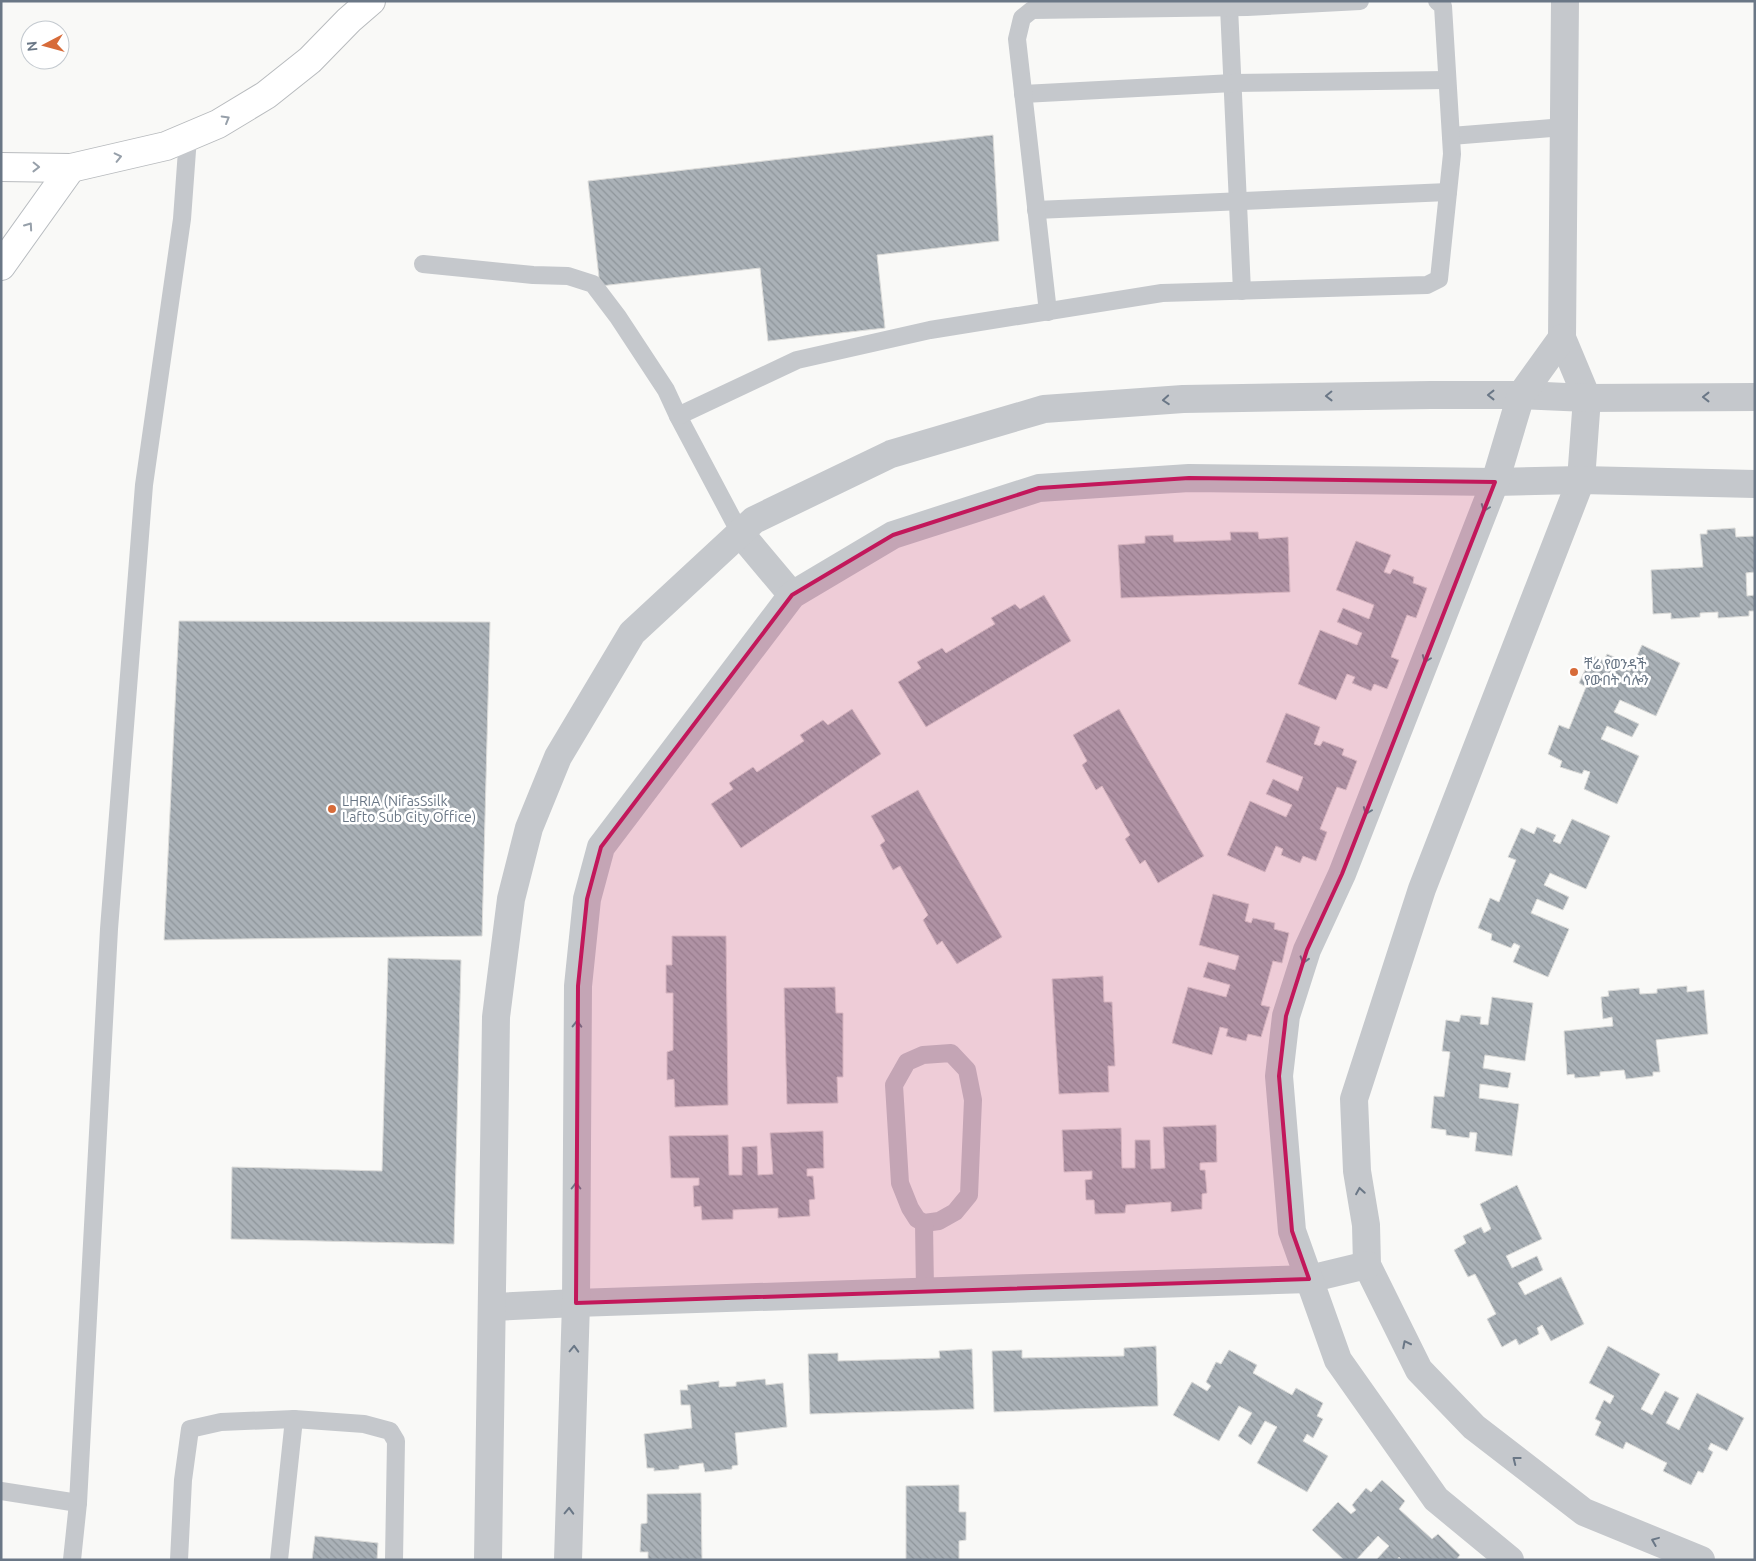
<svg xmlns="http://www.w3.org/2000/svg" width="1756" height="1561" font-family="Ubuntu,'Noto Sans Ethiopic',sans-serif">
  <defs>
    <pattern id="building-back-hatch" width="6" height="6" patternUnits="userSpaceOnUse" patternTransform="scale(1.25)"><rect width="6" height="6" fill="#aab1b7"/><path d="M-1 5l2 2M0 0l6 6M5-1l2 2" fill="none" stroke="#8e959a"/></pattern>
  </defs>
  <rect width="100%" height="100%" fill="#f9f9f7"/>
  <!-- building -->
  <g fill="url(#building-back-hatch)" stroke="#dbdbd9">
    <path d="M993,135L999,241L877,255L885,328L768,341L760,268L600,286L588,181Z"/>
    <path d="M1735,528L1736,537L1755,536V572L1746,573L1747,596L1755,595V611H1749V616L1718,618V612L1700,613V617L1671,619V613L1653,614L1651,570L1703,567L1700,534H1707V530Z"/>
    <path d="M1230,532H1258L1259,539L1288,537L1290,592L1121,598L1118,545L1145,543V536L1173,535L1174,542L1231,540Z"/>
    <path d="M1356,541L1391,555L1384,572L1390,574L1393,569L1414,577L1413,583L1427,588L1416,618L1407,615L1391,657L1399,660L1387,689L1374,684L1371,691L1352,683L1355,677L1347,674L1336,700L1298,684L1320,630L1357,645L1362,633L1337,622L1343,608L1369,619L1374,605L1336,590Z"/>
    <path d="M1044,595L1071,641L926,727L898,682L921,668L917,662L942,648L946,653L995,624L991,618L1015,604L1020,609Z"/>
    <path d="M179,621L490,622L482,936L164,940Z"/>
    <path d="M1642,645L1680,663L1656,716L1620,700L1614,712L1639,724L1632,737L1607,726L1601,739L1639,756L1617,804L1584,789L1590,772L1584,770L1582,774L1560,767L1562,761L1548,754L1559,725L1569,729L1586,687L1579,683L1592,655L1604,661L1607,654L1626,662L1623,668L1630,671Z"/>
    <path d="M852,709L881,754L741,848L711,804L733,789L729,783L753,767L757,772L804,741L800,735L823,720L828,725Z"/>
    <path d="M1119,709L1204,856L1158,883L1145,860L1140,864L1125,839L1130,835L1102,786L1096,790L1082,765L1087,761L1073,735Z"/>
    <path d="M1286,713L1320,727L1314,744L1320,746L1323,741L1344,749L1342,755L1357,761L1346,790L1337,787L1320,829L1327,832L1316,861L1303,856L1300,863L1281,855L1283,849L1276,846L1265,872L1227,855L1250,801L1286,817L1292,805L1266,794L1273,779L1298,791L1303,777L1266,762Z"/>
    <path d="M918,790L1002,937L957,964L942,941L937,945L923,920L928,915L900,866L893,870L880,845L885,841L871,816Z"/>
    <path d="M1572,819L1610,836L1586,889L1550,873L1544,885L1569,897L1563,910L1537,899L1531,913L1569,929L1548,977L1513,962L1520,946L1514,943L1511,948L1491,940L1492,934L1478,928L1490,898L1499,902L1516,860L1508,857L1521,828L1534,834L1537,827L1556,835L1553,841L1560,844Z"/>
    <path d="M1213,894L1249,904L1245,921L1251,923L1253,918L1275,923L1274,929L1289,933L1282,963L1273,961L1261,1005L1270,1007L1261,1037L1248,1034L1246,1041L1226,1036L1228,1029L1220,1027L1212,1055L1172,1043L1188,987L1226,997L1230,985L1203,977L1208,962L1235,970L1239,956L1199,945Z"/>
    <path d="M672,936H726L728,1105L675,1107L674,1079L667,1080V1052L673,1050V993H666V965H672Z"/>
    <path d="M388,958L461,960L454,1244L231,1239L232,1167L382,1171Z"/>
    <path d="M1103,976L1104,1002H1112L1115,1066H1108L1109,1092L1059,1094L1052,979Z"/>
    <path d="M1687,986V992L1704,990L1708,1034L1656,1040L1660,1072H1653V1076L1626,1079L1624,1070L1600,1072V1076L1575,1078L1574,1074L1567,1075L1564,1031L1613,1026L1612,1017L1603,1019L1601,997L1609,996L1608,991L1639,988L1640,994L1657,993V989Z"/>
    <path d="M835,987L836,1013H843V1077H837L838,1103L787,1104L784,988Z"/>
    <path d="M1492,997L1533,1003L1525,1061L1485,1055L1483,1068L1511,1073L1508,1088L1480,1084L1479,1098L1519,1104L1512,1156L1475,1151L1477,1133L1470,1132L1469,1138L1446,1135V1130L1431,1128L1434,1096L1444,1097L1450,1052L1442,1051L1446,1020L1459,1022L1461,1015L1481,1017L1480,1024L1488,1025Z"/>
    <path d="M1216,1125L1217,1162L1200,1163V1170H1205L1207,1193L1202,1194V1209L1171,1212V1202L1126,1205L1125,1213L1095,1214L1094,1200H1086L1085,1180L1092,1179V1171L1064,1172L1062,1130L1121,1128L1122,1168H1135V1140H1150L1151,1169L1165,1168L1163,1127Z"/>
    <path d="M823,1131L824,1168L807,1169V1176H813L815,1199L809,1200L810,1216L778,1218V1208L733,1210V1219L702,1220L701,1206L694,1207L693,1186L699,1185V1178H671L669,1136L728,1135L729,1175H742V1147L757,1146L758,1175L773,1174L770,1133Z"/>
    <path d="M1517,1185L1542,1239L1506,1256L1512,1268L1537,1256L1543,1270L1518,1283L1525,1295L1561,1277L1584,1324L1551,1341L1542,1325L1537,1328L1539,1334L1519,1345L1516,1339L1502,1347L1487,1319L1496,1314L1475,1274L1468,1277L1454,1250L1466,1243L1463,1236L1481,1227L1484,1233L1491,1229L1480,1204Z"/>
    <path d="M1156,1346L1158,1406L994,1412L992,1351L1022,1350V1358L1124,1356V1348Z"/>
    <path d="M1608,1346L1660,1374L1641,1409L1652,1415L1665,1391L1679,1398L1666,1423L1679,1430L1697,1393L1744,1418L1727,1451L1711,1443L1708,1449L1713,1452L1703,1473L1698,1471L1691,1485L1663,1471L1667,1463L1626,1442L1623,1449L1595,1435L1601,1422L1595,1419L1604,1400L1610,1404L1614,1396L1589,1383Z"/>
    <path d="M972,1349L974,1409L810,1414L808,1354L838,1353V1361L940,1358L939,1351Z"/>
    <path d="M1229,1350L1257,1365L1253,1373L1292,1395L1296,1388L1323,1403L1317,1416L1323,1419L1313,1438L1307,1434L1303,1441L1328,1456L1307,1492L1257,1463L1277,1427L1265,1421L1251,1445L1238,1436L1252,1413L1239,1406L1219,1441L1173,1415L1192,1382L1207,1391L1211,1386L1206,1382L1216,1362L1221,1364Z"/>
    <path d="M765,1379L766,1385L783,1383L787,1427L735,1433L738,1465L732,1466V1469L705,1472L703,1463L679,1466V1469L654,1471V1468H647L644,1434L692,1428L690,1405H681L680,1390H688L687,1385L719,1381V1387L736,1386V1382Z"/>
    <path d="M1382,1480L1405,1501L1399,1509L1432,1539L1438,1534L1460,1555L1456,1560H1402L1399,1557L1397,1560H1376L1389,1546L1378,1536L1356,1560H1344L1312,1530L1338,1502L1351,1514L1356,1510L1352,1505L1366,1488L1371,1492Z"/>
    <path d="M959,1485V1512H966V1540L959,1541V1560H906V1486Z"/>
    <path d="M701,1493L702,1560H648V1552H640L641,1524L647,1523V1494Z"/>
    <path d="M315,1536L378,1543L377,1560H312Z"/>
  </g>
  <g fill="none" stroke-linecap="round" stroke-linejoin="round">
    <defs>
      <path id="primary" d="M1,266L71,168"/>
      <path id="trunk" d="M1,167L71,168L166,146L218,124L266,95L310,60L349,20L371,1"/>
    </defs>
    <!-- primary casing -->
    <use href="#primary" stroke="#b8bcc0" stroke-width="30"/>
    <!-- trunk casing -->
    <use href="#trunk" stroke="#b8bbbe" stroke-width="30"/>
    <!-- service -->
    <g stroke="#c5c8cc" stroke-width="18">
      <path d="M1229,7L1242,291"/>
      <path d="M1023,94L1233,83L1447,80"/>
      <path d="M1451,136L1564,127"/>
      <path d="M1036,210L1448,192"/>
      <path d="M423,264L533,275L568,276L593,284L618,317L666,390L678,416L740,533"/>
      <path d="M1048,312L1017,39L1022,18L1032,10L1247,7L1360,1"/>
      <path d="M678,416L797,360L930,330L1162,293L1427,285L1439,279L1452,154L1443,6L1437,1"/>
      <path d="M951,1053L967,1070L973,1100L969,1195L955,1212L939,1221L924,1223L917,1219L910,1208L900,1183L894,1085L907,1062L923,1055Z"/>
      <path d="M924,1223L925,1291"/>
      <path d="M1,1491L78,1503"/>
      <path d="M72,1560L78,1503L109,929L144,485L182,219L188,137"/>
      <path d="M179,1560L183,1480L190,1429L221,1422L294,1419L364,1424L390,1431L396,1441L394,1560"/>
      <path d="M279,1560L294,1419"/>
    </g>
    <!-- minor -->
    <g stroke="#c5c8cc" stroke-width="28">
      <path d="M1565,1L1562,338L1587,398L1581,480L1422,889L1354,1099L1357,1171L1366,1225L1367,1265L1419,1370L1474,1427L1584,1512L1701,1560"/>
      <path d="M740,533L792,595"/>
      <path d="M493,1307L576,1303L1309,1279L1367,1265"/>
      <path d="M488,1560L496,1017L511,899L529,828L558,757L632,633L754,520L891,454L1044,409L1183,399L1431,395H1521L1587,398L1755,397"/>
      <path d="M568,1560L576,1303L578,986L587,899L601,847L792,595L893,535L1039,488L1189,478L1495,482L1581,480L1755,484"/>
      <path d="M1510,1560L1436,1499L1338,1360L1292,1231L1279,1076L1286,1016L1307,950L1342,874L1495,482L1521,395L1562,338"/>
    </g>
    <!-- primary -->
    <use href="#primary" stroke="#fff" stroke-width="28"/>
    <!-- trunk -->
    <use href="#trunk" stroke="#fff" stroke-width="28"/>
  </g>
  <!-- one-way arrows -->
  <defs><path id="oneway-chevron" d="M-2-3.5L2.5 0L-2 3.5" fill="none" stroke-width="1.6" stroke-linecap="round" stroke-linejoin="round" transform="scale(1.25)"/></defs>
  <g stroke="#97a0aa">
    <use href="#oneway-chevron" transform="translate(226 119) rotate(-30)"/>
    <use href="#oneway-chevron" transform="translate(118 157) rotate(-13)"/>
    <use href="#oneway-chevron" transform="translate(36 167) rotate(1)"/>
    <use href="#oneway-chevron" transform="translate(29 226) rotate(-55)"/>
  </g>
  <g stroke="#6a7786">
    <use href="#oneway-chevron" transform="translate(1491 395) rotate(180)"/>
    <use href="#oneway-chevron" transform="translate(1329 396) rotate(179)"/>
    <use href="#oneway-chevron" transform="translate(1706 397) rotate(180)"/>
    <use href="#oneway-chevron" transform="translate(1166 400) rotate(176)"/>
    <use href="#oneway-chevron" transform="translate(1485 508) rotate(111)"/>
    <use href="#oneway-chevron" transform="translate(1426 659) rotate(111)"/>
    <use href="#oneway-chevron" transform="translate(1367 811) rotate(111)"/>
    <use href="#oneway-chevron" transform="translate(1304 960) rotate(107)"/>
    <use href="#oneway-chevron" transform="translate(577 1024) rotate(-89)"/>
    <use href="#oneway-chevron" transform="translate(576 1186) rotate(-90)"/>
    <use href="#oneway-chevron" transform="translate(1360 1191) rotate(-99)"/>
    <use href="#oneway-chevron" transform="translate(1406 1344) rotate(-117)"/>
    <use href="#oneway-chevron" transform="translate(574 1349) rotate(-88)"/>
    <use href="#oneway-chevron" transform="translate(1516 1460) rotate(-142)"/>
    <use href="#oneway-chevron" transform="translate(569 1511) rotate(-88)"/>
    <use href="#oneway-chevron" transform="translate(1655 1541) rotate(-158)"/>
  </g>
  <!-- marked area -->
  <path fill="#c2185b" fill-opacity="0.2" stroke="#c2185b" stroke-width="4" stroke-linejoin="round" d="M1189,478L1495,482L1342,874L1307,950L1286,1016L1279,1076L1292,1231L1309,1279L576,1303L578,986L587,899L601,847L792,595L893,535L1039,488Z"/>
  <!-- markers -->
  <g fill="#d76b39" stroke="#fff" stroke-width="2">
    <circle cx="1574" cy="672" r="5"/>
    <circle cx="332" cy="809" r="5"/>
  </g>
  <g text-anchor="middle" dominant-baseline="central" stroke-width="5" stroke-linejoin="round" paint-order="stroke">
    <!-- poi labels -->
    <g font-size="14" fill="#6a7786" stroke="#fff" text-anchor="start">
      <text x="1584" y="664">ቸሬ የወንዳች<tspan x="1584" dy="16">የውበት ሳሎን</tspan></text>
      <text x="342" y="801">LHRIA (NifasSsilk<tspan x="342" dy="16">Lafto Sub City Office)</tspan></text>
    </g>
  </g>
  <!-- border -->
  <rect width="1756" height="1561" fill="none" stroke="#6a7786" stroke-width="5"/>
  <!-- north arrow -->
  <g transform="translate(45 45) rotate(264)"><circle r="24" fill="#ffffff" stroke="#c3c9cf"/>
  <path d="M0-4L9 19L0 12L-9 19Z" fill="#d76b39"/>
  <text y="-8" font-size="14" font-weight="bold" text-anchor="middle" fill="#6a7786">N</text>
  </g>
</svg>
